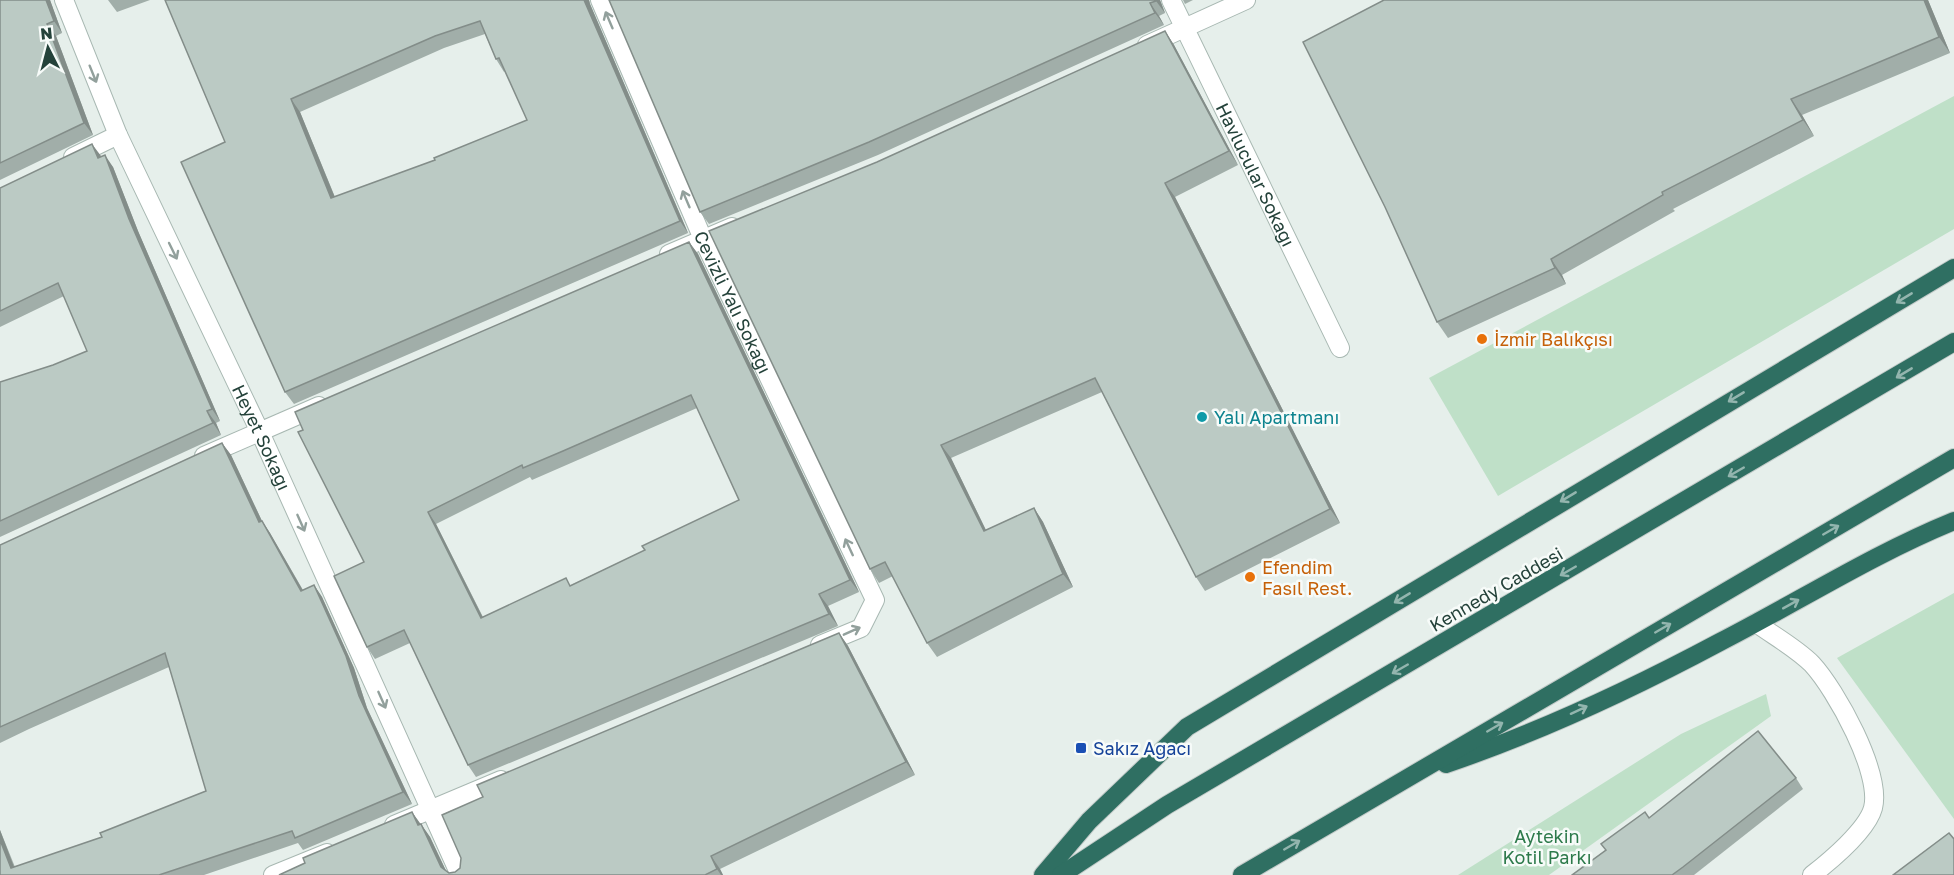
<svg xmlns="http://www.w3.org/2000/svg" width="1954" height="875" font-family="'Golos Text',sans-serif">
  <rect width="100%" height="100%" fill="#e6efeb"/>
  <!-- green -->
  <g fill="#bfe0c8">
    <path d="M1954,96V229L1498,496L1429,378Z"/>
    <path d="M1954,593V819L1837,658Z"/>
    <path d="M1766,694L1771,716L1549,875H1458L1681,734Z"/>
  </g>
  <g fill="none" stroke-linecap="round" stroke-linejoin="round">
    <defs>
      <path id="lane" d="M1756,623C1774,636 1796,648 1812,664C1836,690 1882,773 1873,808C1867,830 1830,861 1812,875"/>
      <g id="street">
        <path id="s1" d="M64,0L118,135L259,430L460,875"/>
        <path id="s2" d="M600,0L703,239L875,600L861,628L820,645"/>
        <path id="s3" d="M1171,0L1340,348"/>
        <path d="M1147,45L1246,0"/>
        <path d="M73,157L118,135"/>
        <path d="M669,254L732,227"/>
        <path d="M204,456L319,406"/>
        <path d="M394,825L501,780"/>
        <path d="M273,875L327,853"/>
      </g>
      <g id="highway">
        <path d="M1446,764C1540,732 1632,689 1720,642C1798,602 1873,554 1954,521"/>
        <path d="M1043,875L1089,821L1187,727L1954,268"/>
        <path d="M1061,875L1167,805L1954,342"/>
        <path d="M1242,875L1954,458"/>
      </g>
    </defs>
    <!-- lane casing -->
    <use href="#lane" stroke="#a8b8b2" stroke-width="20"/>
    <!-- street casing -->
    <use href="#street" stroke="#a8b8b2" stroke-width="20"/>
    <!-- highway casing -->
    <use href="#highway" stroke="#c2cac8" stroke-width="20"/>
    <!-- lane -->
    <use href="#lane" stroke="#fff" stroke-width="18"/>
    <!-- street -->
    <use href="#street" stroke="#fff" stroke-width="18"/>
    <!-- highway -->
    <use href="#highway" stroke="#2f6f62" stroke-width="18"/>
  </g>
  <!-- wall -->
  <g fill="#a1aea9" fill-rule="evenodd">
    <path d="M0,0H50L62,33L56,36L93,135L0,180Z"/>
    <path d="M108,0H150L117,12Z"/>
    <path d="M165,0H589L590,4L688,233L294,404L285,392L225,142ZM485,34L496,59L504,72L505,71L527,120L435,160L335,197L300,112L444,48Z"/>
    <path d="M609,0H1160L1165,13L1159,16L1164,25L878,155L709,224L700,212Z"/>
    <path d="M1183,0H1193L1185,4Z"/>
    <path d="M1928,0L1950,53L1802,115L1814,136L1673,209L1675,211L1562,275L1566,284L1448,338L1437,322Z"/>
    <path d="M1165,31L1174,45L1238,165L1175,197L1340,523L1205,591L1196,577L1102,392L951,458L986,530L1034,508L1043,522L1073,587L937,657L927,643L893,576L879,583L870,569L877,162Z"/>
    <path d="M101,157L113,167L138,231L220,421L216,423L221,435L0,537V382L53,365L87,351L64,296L0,327V188Z"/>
    <path d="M689,242L698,254L859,592L828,606L838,626L476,777L468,765L410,643L375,659L367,647L364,562ZM697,408L739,500L645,550L571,585L483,617L436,524L530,477L532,480L571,463Z"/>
    <path d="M222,443L231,455L262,521L270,533L303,590L314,585L322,597L354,668L367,708L412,804L303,850L298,843L204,875H0V830L15,867L102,837L206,791L169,667L29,729L0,743V545Z"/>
    <path d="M839,633L848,646L915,775L720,869L723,875H279L412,812L430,837L446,871L449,873L455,872L460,868L483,797Z"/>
    <path d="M1796,778L1803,789L1694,875H1572L1649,818Z"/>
  </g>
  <!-- shaded-wall -->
  <g fill="#838d89">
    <path d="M46,0H50L62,33L54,21Z"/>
    <path d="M584,0H589L590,4L688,233L680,221Z"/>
    <path d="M1156,0H1160L1165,13L1156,1Z"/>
    <path d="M1924,0H1928L1950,53L1939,37Z"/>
    <path d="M1150,3L1159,16L1164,25L1155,13Z"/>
    <path d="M47,24L56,36L93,135L84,123Z"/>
    <path d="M1165,31L1174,45L1238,165L1229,151Z"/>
    <path d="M291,99L300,112L340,210L331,198Z"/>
    <path d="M1791,99L1802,115L1814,136L1803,120Z"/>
    <path d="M92,144L101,156L106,171L98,158Z"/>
    <path d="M105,155L113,167L138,231L220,421L212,409L129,219Z"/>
    <path d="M1165,183L1175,197L1340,523L1330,509Z"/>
    <path d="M689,242L698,254L859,592L850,580Z"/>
    <path d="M1551,259L1562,275L1566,284L1555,268Z"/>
    <path d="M207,411L216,423L221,435L213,423Z"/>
    <path d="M222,443L231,455L268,534L259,522Z"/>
    <path d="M941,445L951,458L993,545L984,531Z"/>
    <path d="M1034,508L1043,522L1073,587L1063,574Z"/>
    <path d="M428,512L436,524L489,630L481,618Z"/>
    <path d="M262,521L270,533L310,603L301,591Z"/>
    <path d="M314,585L322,597L354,668L367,708L412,804L403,792L359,696Z"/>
    <path d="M819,594L828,606L838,626L829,614Z"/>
    <path d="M839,633L848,646L915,775L906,762Z"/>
    <path d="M412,812L421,825H418Z"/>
    <path d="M421,824L430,837L448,875L441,867Z"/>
    <path d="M0,830L17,875L11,868L0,840Z"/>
    <path d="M711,856L720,869L723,875H721L717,869Z"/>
  </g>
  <!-- building -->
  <g fill="#bbcac4" stroke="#838d89" stroke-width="1.5" fill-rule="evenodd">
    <path d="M0,0H46L54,21L47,24L84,123L0,163Z"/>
    <path d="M165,0H584L680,221L285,392L181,162L225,142ZM480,21L496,59L499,58L527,120L434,158L435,160L331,198L291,99L435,36Z"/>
    <path d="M609,0H1156V1L1150,3L1155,13L869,142L700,212Z"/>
    <path d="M1384,0H1924L1939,37L1791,99L1803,120L1662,192L1663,195L1551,259L1555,268L1437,322L1385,207L1303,42Z"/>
    <path d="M1165,31L1229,151L1165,183L1330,509L1196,577L1095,378L941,445L984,531L1034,508L1063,574L927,643L885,562L870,569L709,231L877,162Z"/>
    <path d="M92,144L98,158L105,155L129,219L212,409L207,411L213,423L0,521V382L53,365L87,351L58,283L0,311V188Z"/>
    <path d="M689,242L850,580L819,594L829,614L468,765L404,630L367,647L334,576L364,562L298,432L303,430L295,412ZM691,395L739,500L642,546L645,550L570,586L566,578L481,618L428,512L522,465L523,468L563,451Z"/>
    <path d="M222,443L259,522L262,521L301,591L314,585L346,656L359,696L403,792L295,838L292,831L159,875H0V840L11,868L102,837L100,833L206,791L165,653L0,727V545Z"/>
    <path d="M839,633L906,762L711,856L717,869L705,875H279L305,863L303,858L412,812L418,825L421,824L441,867L449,873L455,872L460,868L461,858L442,815L483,797L477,785Z"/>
    <path d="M1758,731L1796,778L1683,867L1672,875H1572L1606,850L1601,844L1645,812L1649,818Z"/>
    <path d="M1949,833L1954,839V875H1893Z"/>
  </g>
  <!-- one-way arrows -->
  <defs><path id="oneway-shaft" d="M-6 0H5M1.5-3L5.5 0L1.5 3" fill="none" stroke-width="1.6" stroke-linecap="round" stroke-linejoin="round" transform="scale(1.5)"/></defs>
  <g stroke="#92a09c">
    <use href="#oneway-shaft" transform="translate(609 20) rotate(-113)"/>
    <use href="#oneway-shaft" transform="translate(93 74) rotate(68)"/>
    <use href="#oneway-shaft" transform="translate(686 199) rotate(-113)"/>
    <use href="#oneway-shaft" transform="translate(173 251) rotate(64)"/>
    <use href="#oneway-shaft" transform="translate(301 523) rotate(66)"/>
    <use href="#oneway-shaft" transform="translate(849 547) rotate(-115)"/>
    <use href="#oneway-shaft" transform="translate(852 631) rotate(-24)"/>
    <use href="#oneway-shaft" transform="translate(382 700) rotate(66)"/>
  </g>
  <g stroke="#93b5ae">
    <use href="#oneway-shaft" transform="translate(1904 298) rotate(149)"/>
    <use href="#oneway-shaft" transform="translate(1904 373) rotate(149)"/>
    <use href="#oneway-shaft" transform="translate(1736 397) rotate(149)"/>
    <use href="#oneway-shaft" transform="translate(1736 472) rotate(150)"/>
    <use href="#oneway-shaft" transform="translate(1568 497) rotate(149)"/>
    <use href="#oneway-shaft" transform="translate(1831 530) rotate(-30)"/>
    <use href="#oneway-shaft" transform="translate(1568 571) rotate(150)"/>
    <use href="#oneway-shaft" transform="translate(1402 598) rotate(149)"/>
    <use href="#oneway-shaft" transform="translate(1791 604) rotate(-29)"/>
    <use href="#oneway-shaft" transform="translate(1663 628) rotate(-30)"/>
    <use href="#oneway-shaft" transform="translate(1400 669) rotate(150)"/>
    <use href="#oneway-shaft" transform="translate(1579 710) rotate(-25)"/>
    <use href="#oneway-shaft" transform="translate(1495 727) rotate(-30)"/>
    <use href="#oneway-shaft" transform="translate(1292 845) rotate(-30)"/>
  </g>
  <!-- markers -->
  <g fill="#e8710a" stroke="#f7fbf9" stroke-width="2">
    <circle cx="1482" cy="339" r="6"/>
    <circle cx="1250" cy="577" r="6"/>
  </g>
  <circle fill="#0f9aa8" stroke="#f7fbf9" stroke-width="2" cx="1202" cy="417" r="6"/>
  <rect fill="#1a4fb4" stroke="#f7fbf9" stroke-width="2" x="1075" y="742" width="12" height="12" rx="3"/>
  <g text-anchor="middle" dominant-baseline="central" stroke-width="5" stroke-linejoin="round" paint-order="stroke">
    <!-- street labels -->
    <g font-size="18" fill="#24423a" stroke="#f7fbf9">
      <text stroke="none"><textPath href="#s3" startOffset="194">Havlucular Sokağı</textPath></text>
      <text stroke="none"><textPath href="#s2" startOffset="330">Cevizli Yalı Sokağı</textPath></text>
      <text stroke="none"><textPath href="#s1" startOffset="480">Heyet Sokağı</textPath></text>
      <text transform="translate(1496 589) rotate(-30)">Kennedy Caddesi</text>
    </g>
    <!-- food labels -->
    <g font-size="18" fill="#c56008" stroke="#f7fbf9" text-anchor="start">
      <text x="1494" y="339">İzmir Balıkçısı</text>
      <text x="1262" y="567">Efendim<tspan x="1262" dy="21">Fasıl Rest.</tspan></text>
    </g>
    <!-- culture labels -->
    <g font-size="18" fill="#0d838f" stroke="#f7fbf9" text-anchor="start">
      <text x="1214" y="417">Yalı Apartmanı</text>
    </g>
    <!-- transit labels -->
    <g font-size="18" fill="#164399" stroke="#f7fbf9" text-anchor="start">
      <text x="1093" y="748">Sakız Ağacı</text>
    </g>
    <!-- park labels -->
    <g font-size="18" fill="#2d7a4b" stroke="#f7fbf9">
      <text x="1547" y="836">Aytekin<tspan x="1547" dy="21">Kotil Parkı</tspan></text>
    </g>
  </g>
  <!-- north arrow -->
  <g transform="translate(48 48) rotate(354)" stroke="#f7fbf9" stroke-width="4.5" paint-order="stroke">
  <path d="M0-4.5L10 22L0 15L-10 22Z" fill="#24423a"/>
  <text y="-9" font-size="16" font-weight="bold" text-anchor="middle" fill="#24423a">N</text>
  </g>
</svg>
